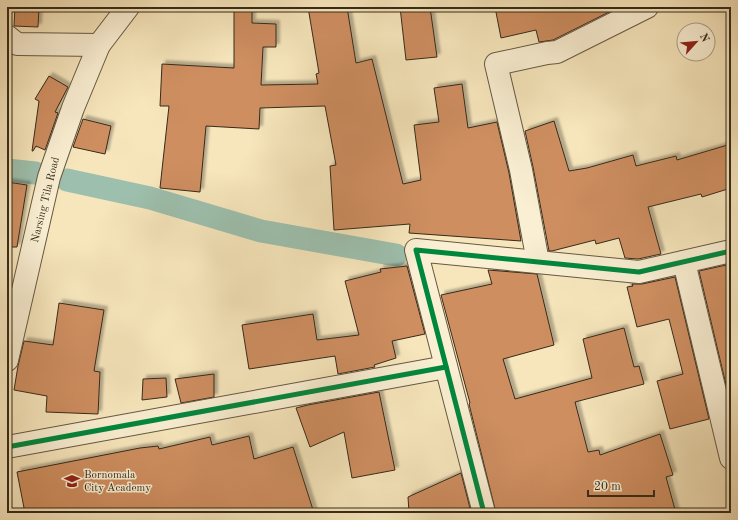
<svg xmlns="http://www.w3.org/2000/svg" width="738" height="520" font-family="'Old Standard TT',serif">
  <defs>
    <filter id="shadow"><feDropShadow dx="3.5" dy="-3.5" stdDeviation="1" flood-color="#0004"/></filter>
  </defs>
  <rect width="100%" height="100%" fill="#f7e6bc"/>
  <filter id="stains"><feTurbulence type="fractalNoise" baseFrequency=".005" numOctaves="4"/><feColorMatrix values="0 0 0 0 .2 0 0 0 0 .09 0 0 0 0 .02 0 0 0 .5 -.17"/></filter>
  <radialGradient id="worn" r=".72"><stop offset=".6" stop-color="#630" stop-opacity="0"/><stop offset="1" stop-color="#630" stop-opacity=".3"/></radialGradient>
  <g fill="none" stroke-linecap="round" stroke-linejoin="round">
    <!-- canal -->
    <g stroke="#9dc0ae" stroke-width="23">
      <path d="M7,170L35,173"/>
      <path d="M67,180L150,198L261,231L396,255"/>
    </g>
  </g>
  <!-- building -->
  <g fill="#ce8e61" stroke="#352a1b" filter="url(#shadow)">
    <path d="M15,7H39L38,27L14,26Z"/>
    <path d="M234,7H252V23L276,24V47H263L261,85L318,84L316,74L319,73L308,7H347L356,63L372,59L403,184L421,180L414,125L439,122L434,88L462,84L468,128L497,122L509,173L521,241L409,233L410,224L334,230L330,166L336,165L325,106L260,108L259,129L206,126L200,192L160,188L169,106H160L162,64L234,68Z"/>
    <path d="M400,7H430L437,57L406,60Z"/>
    <path d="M495,7H619L553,40L539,42L536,30L501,38Z"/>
    <path d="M49,76L68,87L55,112L58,113L45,150L36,146L33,151H32L39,101L35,99Z"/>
    <path d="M83,119L111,126L105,154L73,147Z"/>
    <path d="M554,121L569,171L587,168L633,155L636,166L676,156L677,160L731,144V188L702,197L701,194L648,207L661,254L638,259L625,258L619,238L596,244L595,240L552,251H549L533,167L525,131Z"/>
    <path d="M7,182L27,185L17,247H7Z"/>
    <path d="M731,264V393H728L699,271Z"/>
    <path d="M407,266L425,334L392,341L396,358L374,365L375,367L338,374L335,356L249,369L242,325L313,314L317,340L359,335L345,281L381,272L380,269Z"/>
    <path d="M488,270L537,274L554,345L503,359L515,399L592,378L583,339L624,328L634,367L639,366L644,384L575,402L588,452L599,450L600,455L660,434L673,475L666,477L676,513H496L469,404L470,403L441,295L492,284Z"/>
    <path d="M675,277L709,419L670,429L657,381L683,374L669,319L637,327L627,287L633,286L632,284H642Z"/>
    <path d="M59,303L104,310L94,371L100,372L98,414L46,412L47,396L14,390L18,366L24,341L53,345Z"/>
    <path d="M214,374V397L181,403L175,379Z"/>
    <path d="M166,378L167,397L142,400L143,379Z"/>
    <path d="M379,392L395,470L352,478L344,432L310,447L296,408L308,405Z"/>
    <path d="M249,436L254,459L293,447L314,513H25L17,472L140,448L158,446L159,449L210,437L212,445Z"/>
    <path d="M461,473L471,512L468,513H409L408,497Z"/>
  </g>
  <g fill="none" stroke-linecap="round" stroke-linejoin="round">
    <defs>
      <g id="minor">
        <path d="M7,36L17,44L99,45"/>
        <path d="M538,262L521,170L496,64L547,53L557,52L647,7"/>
        <path d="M684,262L731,458"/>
        <path d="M7,360L49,177L73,108L99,45L128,7"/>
        <path d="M7,447L446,367"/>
        <path d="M484,513L416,250L639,272L731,251"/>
      </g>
    </defs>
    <!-- minor casing -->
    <use href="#minor" stroke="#665943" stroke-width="24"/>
    <!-- minor -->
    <use href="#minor" stroke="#faefd3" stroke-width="22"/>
    <defs>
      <g id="cycleway">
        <path d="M7,447L446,367"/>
        <path d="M484,513L416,250L639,272L731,251"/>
      </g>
    </defs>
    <!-- cycleway casing -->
    <use href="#cycleway" stroke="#faefd3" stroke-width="8"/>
    <!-- cycleway -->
    <use href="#cycleway" stroke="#00873e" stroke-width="5"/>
  </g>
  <!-- icons -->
  <defs>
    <symbol id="school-bare" viewBox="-9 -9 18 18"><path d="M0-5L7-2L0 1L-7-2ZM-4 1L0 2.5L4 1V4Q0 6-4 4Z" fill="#8f2418" stroke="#faefd3" stroke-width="2.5" paint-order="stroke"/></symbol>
  </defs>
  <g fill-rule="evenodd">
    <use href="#school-bare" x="61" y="470" width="22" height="22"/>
  </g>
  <g text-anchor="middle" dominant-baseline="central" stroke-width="3" stroke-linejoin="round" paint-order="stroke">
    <!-- street labels -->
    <g font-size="11" fill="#352a1b" stroke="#faefd3">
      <text transform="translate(46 200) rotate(-76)">Narsing Tila Road</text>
    </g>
    <!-- poi labels -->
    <g font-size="11" fill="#352a1b" stroke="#faefd3" text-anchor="start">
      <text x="84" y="475">Bornomala<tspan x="84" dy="13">City Academy</tspan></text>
    </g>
  </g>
  <!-- margin -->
  <rect width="738" height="520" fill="none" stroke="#f7e6bc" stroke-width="24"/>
  <rect x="8" y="8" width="722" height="504" fill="none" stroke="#352a1b" stroke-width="2"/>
  <rect x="12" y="12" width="714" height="496" fill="none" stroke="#352a1b"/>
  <!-- north arrow -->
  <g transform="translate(696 42) rotate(63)"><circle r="19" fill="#faefd3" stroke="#aba089"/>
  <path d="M0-3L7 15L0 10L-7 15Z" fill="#8f2418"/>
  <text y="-6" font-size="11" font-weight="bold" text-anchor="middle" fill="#352a1b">N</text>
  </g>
  <!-- scale -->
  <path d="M588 490v6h66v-6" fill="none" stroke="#352a1b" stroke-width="2"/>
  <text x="594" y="490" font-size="12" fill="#352a1b" stroke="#faefd3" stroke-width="3" paint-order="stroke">20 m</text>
  <rect width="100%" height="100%" filter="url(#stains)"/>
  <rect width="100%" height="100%" fill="url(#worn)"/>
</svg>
